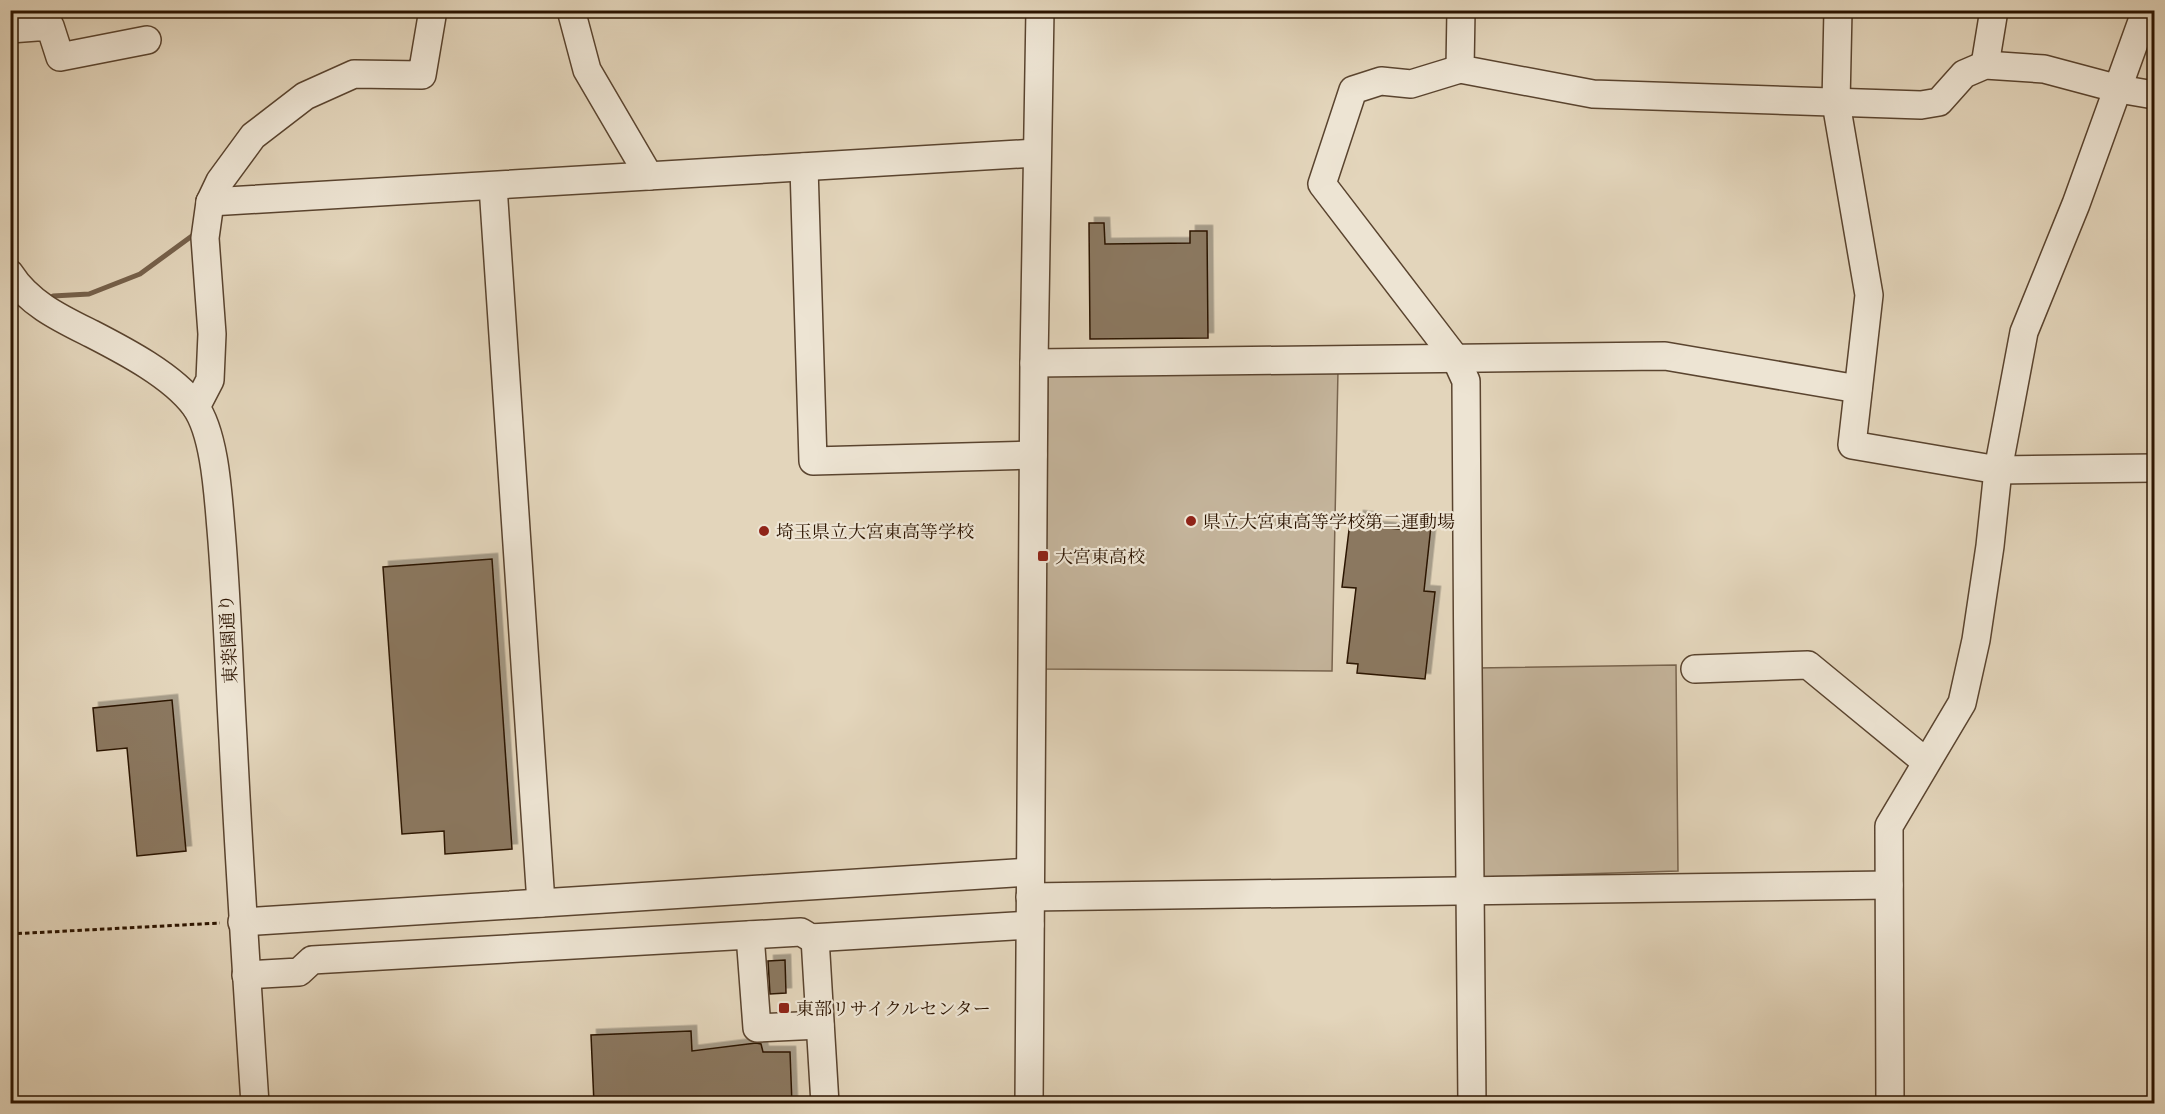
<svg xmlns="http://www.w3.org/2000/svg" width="2165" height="1114" font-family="'Gentium Book Plus','Noto Serif JP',serif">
  <defs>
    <filter id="shadow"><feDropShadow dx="5.5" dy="-5.5" stdDeviation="0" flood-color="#0004"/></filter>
  </defs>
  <rect width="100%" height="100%" fill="#e3d5bb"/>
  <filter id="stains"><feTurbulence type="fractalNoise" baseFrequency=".00333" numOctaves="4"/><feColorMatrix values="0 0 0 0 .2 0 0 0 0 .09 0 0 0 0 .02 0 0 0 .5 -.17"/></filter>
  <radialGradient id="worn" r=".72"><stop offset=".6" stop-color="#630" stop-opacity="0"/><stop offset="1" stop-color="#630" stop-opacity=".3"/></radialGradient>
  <!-- green -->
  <g fill="#c4b49b" stroke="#78644e" stroke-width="1.5">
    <path d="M1338,370L1332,671L1045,669L1048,373Z"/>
    <path d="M1676,665L1678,871L1481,877L1477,668Z"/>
  </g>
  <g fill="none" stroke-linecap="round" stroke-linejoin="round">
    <!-- stream -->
    <path stroke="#75604a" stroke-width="5" d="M53,296L89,294L140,274L196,233"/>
  </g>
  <!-- building -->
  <g fill="#8b7861" stroke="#2c1400" stroke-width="1.5" filter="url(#shadow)">
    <path d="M1089,223H1104L1105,244L1190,243V231H1207L1208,338L1090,339Z"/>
    <path d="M1358,516L1372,518L1371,526L1378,527L1409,530L1410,524L1431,526L1424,591L1435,592L1425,679L1357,673L1358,664L1347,663L1356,588L1342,587L1350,522L1357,523Z"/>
    <path d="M492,559L512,849L445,854L444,831L402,834L383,567Z"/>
    <path d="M172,700L186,851L137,856L127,748L97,751L93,708Z"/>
    <path d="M785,960L786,993L770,994L768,961Z"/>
    <path d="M691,1031L692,1051L756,1043L761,1044L763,1052H790L792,1104H594L591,1035Z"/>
  </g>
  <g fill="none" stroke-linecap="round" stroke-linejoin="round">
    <defs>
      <g id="minor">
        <path d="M571,10L587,70L649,176"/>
        <path d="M1461,10L1460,69L1593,94L1921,105L1939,102L1964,74L1985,65L2044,69L2119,89L2154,95"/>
        <path d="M1838,10L1836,103L1869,295L1852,445L1998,470L2154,468"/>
        <path d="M10,29L50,26L60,57L147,40"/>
        <path d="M1985,65L1994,10"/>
        <path d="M1460,69L1411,84L1381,81L1353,90L1322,184L1456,359L1466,381C1468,622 1468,863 1472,1104"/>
        <path d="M804,167L813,461L1033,455"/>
        <path d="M493,186L541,903"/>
        <path d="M210,202L1036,153"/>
        <path d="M10,274C29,304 62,319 92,334C125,351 173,376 195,406C215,434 218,495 221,529C227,599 229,669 233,739C239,861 247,982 255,1104"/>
        <path d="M1034,363L1665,356L1858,389"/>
        <path d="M196,407L210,380L212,334L205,238L210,202L220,181L253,136L305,96L354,74L422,75L433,10"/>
        <path d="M1695,669L1808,665L1926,762"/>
        <path d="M1030,897L1889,885"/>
        <path d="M242,922L1030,872"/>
        <path d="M750,935L757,1028L820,1025"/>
        <path d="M815,938L825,1104"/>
        <path d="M246,975L299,972L312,960L801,932L811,938L1030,925"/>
        <path d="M1029,1104L1034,363L1040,10"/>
        <path d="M1890,1104L1889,826L1962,703L1976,640L1990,546L1998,470L2024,332L2076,204L2146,10"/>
      </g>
    </defs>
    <!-- minor casing -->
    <use href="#minor" stroke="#5a442f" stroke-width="30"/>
    <!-- path -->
    <path stroke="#2c1400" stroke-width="3" stroke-dasharray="4.5 3" stroke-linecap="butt" d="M10,934L220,923"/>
    <!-- minor -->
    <use href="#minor" stroke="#ede4d3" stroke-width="27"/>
  </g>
  <!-- markers -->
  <g fill="#8f2418" stroke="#ede4d3" stroke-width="2">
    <circle cx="1191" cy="521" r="6"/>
    <circle cx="764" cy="531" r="6"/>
    <rect x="1037" y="550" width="12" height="12" rx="3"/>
    <rect x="778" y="1002" width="12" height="12" rx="3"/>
  </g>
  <g text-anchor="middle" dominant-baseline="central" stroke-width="4.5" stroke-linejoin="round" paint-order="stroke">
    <!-- poi labels -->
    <g font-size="18" fill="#2c1400" stroke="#ede4d3" text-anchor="start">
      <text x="1203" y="521">県立大宮東高等学校第二運動場</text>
      <text x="776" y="531">埼玉県立大宮東高等学校</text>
      <text x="1055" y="556">大宮東高校</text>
      <text x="796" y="1008">東部リサイクルセンター</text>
    </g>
    <!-- street labels -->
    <g font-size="18" fill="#2c1400" stroke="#ede4d3">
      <text transform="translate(228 639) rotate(-93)">東楽園通り</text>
    </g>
  </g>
  <!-- margin -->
  <rect width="2165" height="1114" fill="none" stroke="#e3d5bb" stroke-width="36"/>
  <rect x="12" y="12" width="2141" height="1090" fill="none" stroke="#2c1400" stroke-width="3"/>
  <rect x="18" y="18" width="2129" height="1078" fill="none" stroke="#2c1400" stroke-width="1.5"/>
  <rect width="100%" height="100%" filter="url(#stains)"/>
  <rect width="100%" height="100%" fill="url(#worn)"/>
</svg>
